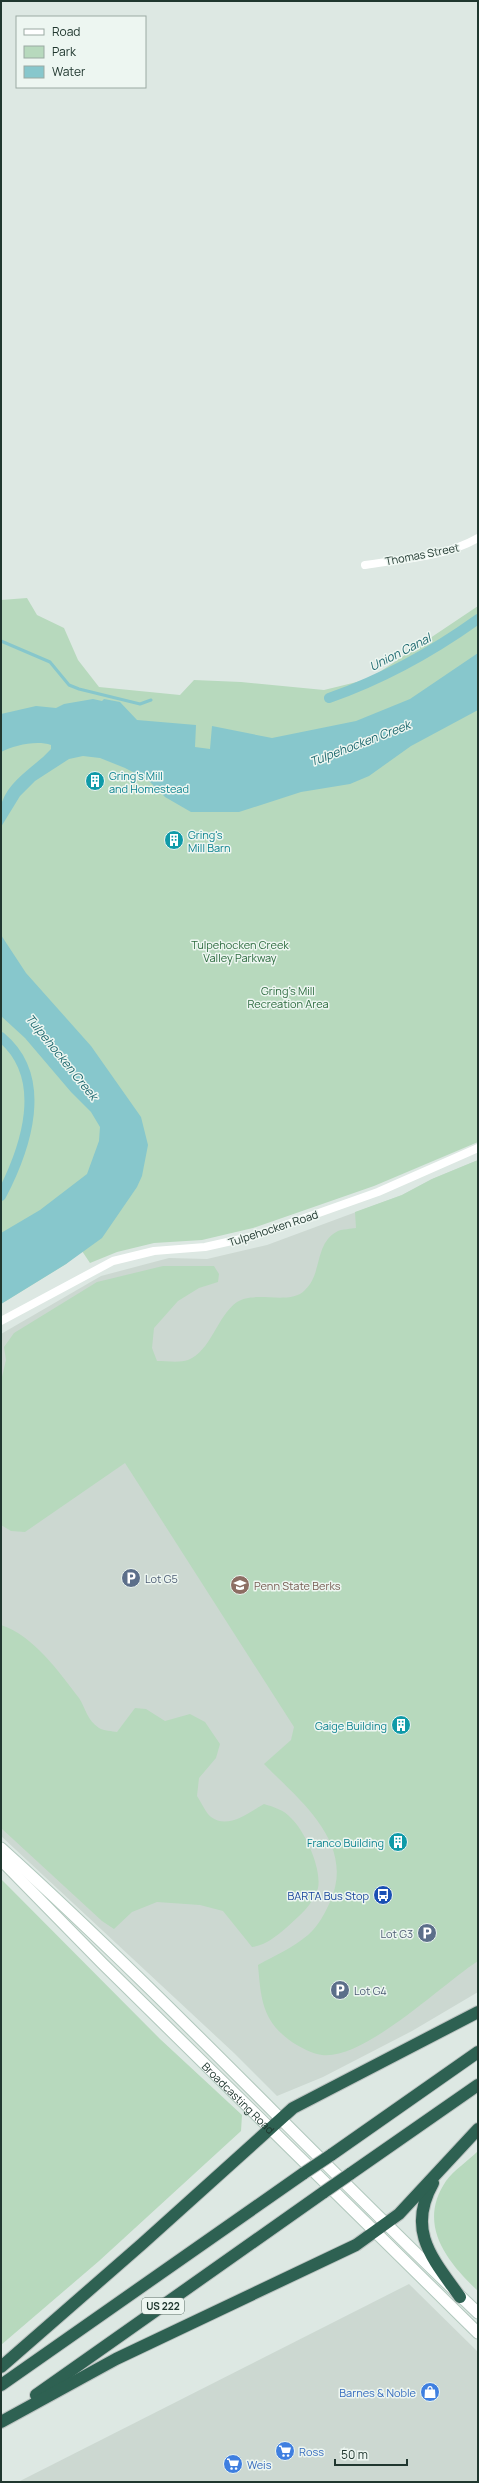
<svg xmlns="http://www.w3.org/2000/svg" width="479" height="2483" font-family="Manrope,sans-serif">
  <rect width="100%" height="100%" fill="#dde8e3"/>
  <!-- built -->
  <g fill="#ccd8d1">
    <path d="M478,1160V1992L412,2031L323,2077L277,2096L234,2053L1,1836V1334L101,1276L169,1258L207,1259L267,1245L402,1195L432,1179Z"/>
    <path d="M409,2284L478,2352V2482H18Z"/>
  </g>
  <!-- green -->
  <g fill="#b7d9bd">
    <path d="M27,598L37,615L64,628L78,660L99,687L180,695L194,680L241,682L324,690L369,679L478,606V1142L374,1186L253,1228L202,1240L154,1243L117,1252L90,1263L82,1251L66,1264L1,1304V600Z"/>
    <path d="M478,1160V1961C442,1984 365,2060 322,2055C312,2054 300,2047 292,2042C262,2021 261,1999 258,1965C274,1956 294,1947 308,1935C319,1925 325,1913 331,1900C355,1842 299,1800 264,1764L291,1740L294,1727L125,1463L25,1532L11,1531L1,1525V1381L6,1360L4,1347L14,1333L97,1282L163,1266H214L219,1274L218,1282L199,1288L178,1301L154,1328L152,1348L157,1361C166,1361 180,1363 188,1360C211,1351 217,1316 237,1302C255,1290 290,1306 305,1290C323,1273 314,1243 338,1231C343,1229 351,1229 356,1228L355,1212L402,1195L432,1179Z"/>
    <path d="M1,1625C33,1635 59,1672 79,1698C86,1709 87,1720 99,1728C104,1731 112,1731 117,1732L135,1708L146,1709L165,1721L190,1714L205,1722L220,1744L216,1758L199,1778L197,1796C201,1802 206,1813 211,1817C228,1830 249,1812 264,1804C274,1807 284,1810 291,1818C305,1831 322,1869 318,1888C314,1904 298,1917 286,1928C275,1937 266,1945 252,1947L223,1911L200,1905L157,1902L132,1912L114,1929L102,1921L1,1828Z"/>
    <path d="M1,1879L160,2039L242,2115L241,2131L99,2261L1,2345Z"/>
    <path d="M478,2151V2291C446,2261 417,2224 446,2181C454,2170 468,2161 478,2151Z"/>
  </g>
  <!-- water -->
  <g fill="#87c7cc">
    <path d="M478,653V710L411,746L369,776L350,784L301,792L239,812H191L165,797L148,780L125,768L100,758L83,756L69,759L35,781L20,796L1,827C1,820 0,809 2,802C10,779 36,766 51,749V745C37,740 14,745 1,752V714L36,706L56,708L64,704L93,699L102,701L104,699L120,702L137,720L196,725L195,747L210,749L212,726L272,738L356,721L410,699Z"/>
    <path d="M1,935L26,973L91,1046L141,1117L148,1145L142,1176L137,1187L102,1238L66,1264L1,1304V1233L40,1210L87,1174L99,1141L100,1127L91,1112L71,1092L25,1038L1,1016Z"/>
  </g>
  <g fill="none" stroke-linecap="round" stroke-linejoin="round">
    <!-- stream -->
    <path stroke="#87c7cc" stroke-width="3" d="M1,641L50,662L69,685L79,689L140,704L151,700"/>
    <!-- canal -->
    <g stroke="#87c7cc" stroke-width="10">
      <path d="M329,698C383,679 432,652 478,619"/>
      <path d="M1,1037C50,1078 26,1148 1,1196"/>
    </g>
    <defs>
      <g id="secondary">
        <path d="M1,1848C166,1997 317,2160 478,2313"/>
        <path id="s1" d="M1,1860L102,1963L478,2333"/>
      </g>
      <g id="highway">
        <path d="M331,2155L478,2052"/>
        <path d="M350,2174L478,2085"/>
        <path d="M433,2183C406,2231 433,2259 460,2297"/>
        <path d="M1,2367L142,2244L293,2108L478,2012"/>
        <path d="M1,2385L304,2173"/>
        <path d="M36,2395L324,2192"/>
        <path d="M1,2422L116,2359L356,2245L399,2214L478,2129"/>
      </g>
    </defs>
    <!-- secondary casing -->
    <use href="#secondary" stroke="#b1c8bd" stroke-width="13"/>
    <!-- highway casing -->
    <use href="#highway" stroke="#bcc3c1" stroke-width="14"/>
    <!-- street -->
    <g stroke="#fff" stroke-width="8">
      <path d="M365,565C402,559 445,557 478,538"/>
      <path d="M1,1321L113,1261L154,1251L205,1247L254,1236L378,1192L478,1148"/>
    </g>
    <!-- secondary -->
    <use href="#secondary" stroke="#fff" stroke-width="11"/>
    <!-- highway -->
    <use href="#highway" stroke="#2e6152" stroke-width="12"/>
    <defs>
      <g id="highway-bridge">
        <path d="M304,2173L331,2155"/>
        <path d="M324,2192L350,2174"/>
      </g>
    </defs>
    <!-- highway-bridge casing -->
    <use href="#highway-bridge" stroke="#bcc3c1" stroke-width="14" stroke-linecap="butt"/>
    <!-- highway-bridge -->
    <use href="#highway-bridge" stroke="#2e6152" stroke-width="12"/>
  </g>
  <!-- icons -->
  <defs>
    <symbol id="building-disc" viewBox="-11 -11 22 22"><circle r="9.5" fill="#0f9aa8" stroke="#edf6f1"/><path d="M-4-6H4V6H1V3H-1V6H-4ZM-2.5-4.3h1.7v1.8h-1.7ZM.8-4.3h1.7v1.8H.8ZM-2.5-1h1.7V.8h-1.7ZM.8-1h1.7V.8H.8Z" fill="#fff"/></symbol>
    <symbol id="parking-disc" viewBox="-11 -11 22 22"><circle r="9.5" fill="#5c6f8a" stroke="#edf6f1"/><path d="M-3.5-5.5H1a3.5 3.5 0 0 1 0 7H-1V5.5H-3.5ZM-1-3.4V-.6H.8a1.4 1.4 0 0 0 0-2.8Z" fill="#fff"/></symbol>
    <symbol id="university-disc" viewBox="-11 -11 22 22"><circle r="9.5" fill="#8d6e63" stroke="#edf6f1"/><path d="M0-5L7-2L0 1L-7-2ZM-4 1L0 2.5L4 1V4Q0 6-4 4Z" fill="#fff"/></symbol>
    <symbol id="bus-disc" viewBox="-11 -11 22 22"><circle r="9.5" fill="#1a4fb4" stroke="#edf6f1"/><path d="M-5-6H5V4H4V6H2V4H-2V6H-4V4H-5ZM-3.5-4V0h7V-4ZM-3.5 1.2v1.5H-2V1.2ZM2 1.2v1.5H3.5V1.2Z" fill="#fff"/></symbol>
    <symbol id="shop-disc" viewBox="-11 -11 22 22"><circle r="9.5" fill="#3f7fe0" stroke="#edf6f1"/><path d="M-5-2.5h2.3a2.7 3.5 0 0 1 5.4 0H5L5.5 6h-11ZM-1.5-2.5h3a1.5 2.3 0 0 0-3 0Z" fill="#fff"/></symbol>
    <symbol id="supermarket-disc" viewBox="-11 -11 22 22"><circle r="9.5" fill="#3f7fe0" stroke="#edf6f1"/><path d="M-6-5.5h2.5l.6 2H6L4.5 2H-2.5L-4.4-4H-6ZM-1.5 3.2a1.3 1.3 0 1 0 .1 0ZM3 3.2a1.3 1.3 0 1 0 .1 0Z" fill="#fff"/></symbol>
  </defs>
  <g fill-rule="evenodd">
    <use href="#building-disc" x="84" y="770" width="22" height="22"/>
    <use href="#building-disc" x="163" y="829" width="22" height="22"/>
    <use href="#parking-disc" x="120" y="1567" width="22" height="22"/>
    <use href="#university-disc" x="229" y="1574" width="22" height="22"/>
    <use href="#building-disc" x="390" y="1714" width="22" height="22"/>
    <use href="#building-disc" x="387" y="1831" width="22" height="22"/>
    <use href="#bus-disc" x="372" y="1884" width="22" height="22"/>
    <use href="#parking-disc" x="416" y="1922" width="22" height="22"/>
    <use href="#parking-disc" x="329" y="1979" width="22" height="22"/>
    <use href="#shop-disc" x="419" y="2381" width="22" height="22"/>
    <use href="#supermarket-disc" x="274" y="2440" width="22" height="22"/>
    <use href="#supermarket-disc" x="222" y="2453" width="22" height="22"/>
  </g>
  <g text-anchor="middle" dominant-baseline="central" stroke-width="3" stroke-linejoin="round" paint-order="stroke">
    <!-- shield labels -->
    <rect fill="#edf6f1" stroke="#5e7069" stroke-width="1" x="142" y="2298" width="42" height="16" rx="3"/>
    <g font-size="10" font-weight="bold" fill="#20372f">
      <text x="163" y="2306">US 222</text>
    </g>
    <!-- street labels -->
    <g font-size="11" fill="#20372f" stroke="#edf6f1">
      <text transform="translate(422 554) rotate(-11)">Thomas Street</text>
      <text transform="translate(273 1228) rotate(-18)">Tulpehocken Road</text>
      <text stroke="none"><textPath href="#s1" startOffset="336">Broadcasting Road</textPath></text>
    </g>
    <!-- culture labels -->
    <g font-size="11" fill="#0d838f" stroke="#edf6f1" text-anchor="start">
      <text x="109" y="775">Gring's Mill<tspan x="109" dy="13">and Homestead</tspan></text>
      <text x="188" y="834">Gring's<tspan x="188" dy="13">Mill Barn</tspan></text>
      <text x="387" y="1725" text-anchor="end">Gaige Building</text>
      <text x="384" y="1842" text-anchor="end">Franco Building</text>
    </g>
    <!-- park labels -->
    <g font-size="11" fill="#2d6b3f" stroke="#edf6f1">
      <text x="240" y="944">Tulpehocken Creek<tspan x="240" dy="13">Valley Parkway</tspan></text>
      <text x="288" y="990">Gring's Mill<tspan x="288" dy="13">Recreation Area</tspan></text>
    </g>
    <!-- service labels -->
    <g font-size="11" fill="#4e5e75" stroke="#edf6f1" text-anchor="start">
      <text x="145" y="1578">Lot G5</text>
      <text x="413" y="1933" text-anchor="end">Lot G3</text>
      <text x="354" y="1990">Lot G4</text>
    </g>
    <!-- education labels -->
    <g font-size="11" fill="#785e54" stroke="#edf6f1" text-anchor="start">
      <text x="254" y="1585">Penn State Berks</text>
    </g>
    <!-- transit labels -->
    <g font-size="11" fill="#164399" stroke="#edf6f1" text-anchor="end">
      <text x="369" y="1895">BARTA Bus Stop</text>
    </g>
    <!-- shop labels -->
    <g font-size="11" fill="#366cbe" stroke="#edf6f1" text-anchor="start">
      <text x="416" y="2392" text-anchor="end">Barnes &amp; Noble</text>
      <text x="299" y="2451">Ross</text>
      <text x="247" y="2464">Weis</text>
    </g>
    <!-- water labels -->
    <g font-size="12" font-style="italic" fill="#1e696f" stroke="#edf6f1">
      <text transform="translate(400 652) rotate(-27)">Union Canal</text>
      <text transform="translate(360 743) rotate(-21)">Tulpehocken Creek</text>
      <text transform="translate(62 1057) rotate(51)">Tulpehocken Creek</text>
    </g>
  </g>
  <!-- border -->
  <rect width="479" height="2483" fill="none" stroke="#20372f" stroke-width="4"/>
  <!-- legend -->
  <rect x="16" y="16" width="130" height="72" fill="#edf6f1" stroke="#9baaa3"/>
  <rect x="24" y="29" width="20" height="6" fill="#ffffff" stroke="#9baaa3"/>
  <text x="52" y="36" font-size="12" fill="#20372f">Road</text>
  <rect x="24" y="46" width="20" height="12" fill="#b7d9bd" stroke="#9baaa3"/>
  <text x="52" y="56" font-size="12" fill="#20372f">Park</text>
  <rect x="24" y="66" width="20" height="12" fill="#87c7cc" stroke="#9baaa3"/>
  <text x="52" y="76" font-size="12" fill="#20372f">Water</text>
  <!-- scale -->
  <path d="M335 2459v6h72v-6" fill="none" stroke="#20372f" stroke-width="2"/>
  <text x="341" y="2459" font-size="12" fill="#20372f" stroke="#edf6f1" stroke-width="3" paint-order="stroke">50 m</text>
</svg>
